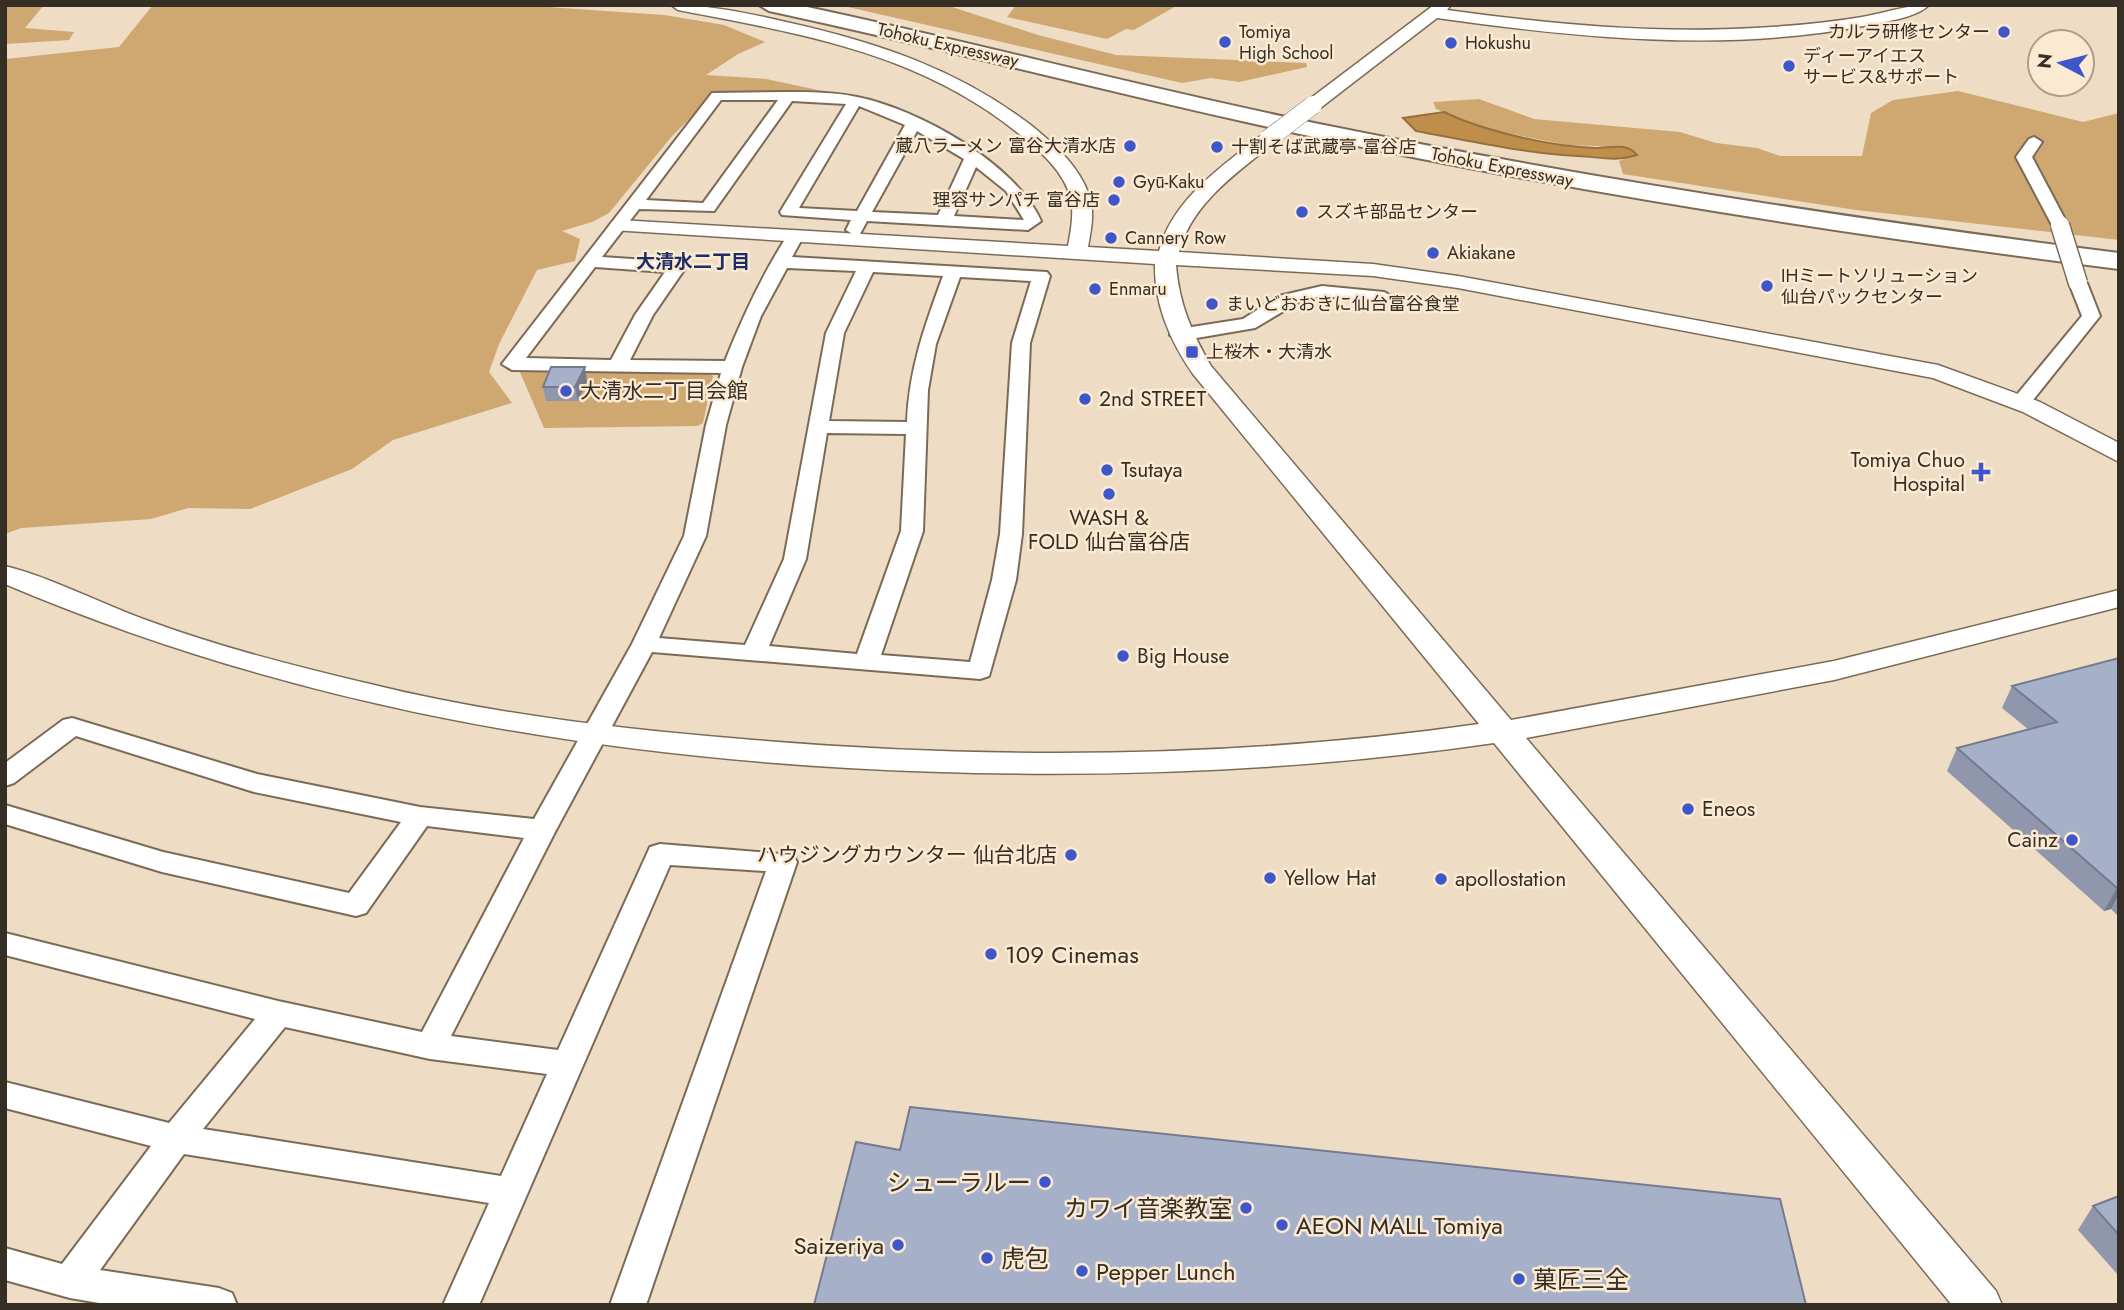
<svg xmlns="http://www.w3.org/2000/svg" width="2124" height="1310" font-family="Jost,'Noto Sans JP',sans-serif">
  <rect width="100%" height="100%" fill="#eedcc5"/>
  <!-- green -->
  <g fill="#cfa771">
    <path d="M5,5H44L25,28L74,32L69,40L5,44Z"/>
    <path d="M153,5H519L664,15L724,25L765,42L738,54L706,75L766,79L846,96L715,94L673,135L609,213L592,222L562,231L580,239L575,261L537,270L499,344L489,372L512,403L393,440L352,469L250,509L188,508L151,519L21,528L5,534V59L119,47Z"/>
    <path d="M839,5H946L1038,35L1116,55L1306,63L1307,67L1239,82L1211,78L1182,83Z"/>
    <path d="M1016,5H1178L1134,30L1126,29L1107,39L1007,17Z"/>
    <path d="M1958,91L2083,122L2119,113V240L1856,210L1623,174L1619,161L1636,155L1624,147L1568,145L1486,129L1436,109L1433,102L1479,99L1534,119L1680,132L1716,143L1757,148L1780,156H1862L1871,113L1893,100Z"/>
    <path d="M519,370L706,372L713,376L703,423L697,426L544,428Z"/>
  </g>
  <!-- water -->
  <path fill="#be8e4a" stroke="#95713f" stroke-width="2" d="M1444,112C1483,131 1553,147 1596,148C1610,148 1627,142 1637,155C1615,162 1600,157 1578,156C1523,153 1470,141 1416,131L1403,118Z"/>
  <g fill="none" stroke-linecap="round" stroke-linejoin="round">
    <defs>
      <g id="minor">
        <path d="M786,92C810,92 834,92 857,97C918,109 1015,163 1041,221L1028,230L867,221L860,234L854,235L846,230L851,220L782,215L780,212L846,104L792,101L714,211L639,209L602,257L677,262L686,267L653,315L630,360L725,361C743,316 763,273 789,233L795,232L803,237L792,257L1047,272L1050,276L1030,343L1022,534L1016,580L989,676L980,679L652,652L556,830L451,1036L558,1050L650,847L660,844L793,855L797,862L646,1305H610L766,871L670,865L479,1305H443L489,1203L184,1154L100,1270L219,1288L232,1293L237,1305H111L70,1298L5,1280V1248L62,1264L151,1146L5,1108V1082L169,1123L255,1019L5,955V933L278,1001L422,1032L524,838L427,826L366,913L356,916L162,872L5,824V805L163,852L349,893L401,822L254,792L76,736L14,783L5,786V763L63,720L72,718L257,774L420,807L534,819L632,644L684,536L706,425L721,373L512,370L502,364L712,93ZM721,100H778L703,203L646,200ZM859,106L905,125L857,211L799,208ZM917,131L964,159L938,215L872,212ZM976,167L1006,191L1024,220L954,216ZM595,267L665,272L635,315L611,360L526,358ZM787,268L856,271L826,333L784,559L745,645L659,638L706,536L726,425L742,367L761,316ZM873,272L943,276C925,325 909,369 907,422L829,421L844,333ZM960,277L1031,281L1012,343L1000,534L992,580L970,662L881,655L923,531L928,390L936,344ZM827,433L906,434L901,531L857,654L769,646L806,559ZM285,1027L430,1059L547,1074L501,1176L203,1129Z"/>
        <path d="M2034,137L2042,142L2032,157L2068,225L2066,229H2054L2016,157L2029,139Z"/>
        <path d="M2078,278L2087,283L2100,316L2029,405H2015L2012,401L2015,397L2082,316L2069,283Z"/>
        <path d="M1322,286L1384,292L1393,297L1384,302L1322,296L1304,299L1255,328L1179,341L1170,335L1179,329L1243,319L1279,296Z"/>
      </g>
      <g id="tertiary">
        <path d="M671,5C710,5 747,13 786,22C876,42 958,69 1032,126C1055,145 1079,166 1089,195C1095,212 1091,230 1088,247L1159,251C1172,200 1222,166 1262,135H1274L1277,139L1274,143C1238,172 1191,204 1179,252L1373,264L1458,276L1938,365L2040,402L2119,443V462L2023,412L1933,378L1458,288L1373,276L1176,265C1179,304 1192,333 1211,366L1511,720L1834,661L2119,590V607L1834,680L1526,738L1996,1291L2002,1305H1952L1494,743C1280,774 1064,780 848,768C556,751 276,699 5,584V566C53,578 99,603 146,620C219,647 294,666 370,684C492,714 618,729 742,739C987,760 1235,759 1479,724L1193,374C1170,341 1154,303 1155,264L612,230L609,226L612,222L619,220L1068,246C1071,230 1074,214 1071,199C1064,171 1040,151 1018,133C917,52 802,34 678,10Z"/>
        <path d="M1434,5H1451L1447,10C1549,24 1652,34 1755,28C1791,26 1827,23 1862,17C1885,13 1906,5 1929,5C1916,18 1887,21 1869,25C1727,53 1579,38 1437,18L1319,109H1307L1304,105L1307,101Z"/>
      </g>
      <path id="motorway" d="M759,5H798C972,42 1144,88 1319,124C1584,178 1850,219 2119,253V269C1849,235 1580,193 1314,137C1132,98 951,50 769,11Z"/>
    </defs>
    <!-- minor casing -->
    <use href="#minor" stroke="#7b6b56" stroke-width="4"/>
    <!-- tertiary casing -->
    <use href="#tertiary" stroke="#7b6b56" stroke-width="3"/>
    <!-- motorway casing -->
    <use href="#motorway" stroke="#7b6b56" stroke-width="4"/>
    <!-- minor -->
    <use href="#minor" fill="#fff" fill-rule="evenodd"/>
    <!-- tertiary -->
    <use href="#tertiary" fill="#fff" fill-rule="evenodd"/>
    <!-- motorway -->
    <use href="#motorway" fill="#fff" fill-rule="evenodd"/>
    <defs>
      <path id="minor-bridge" d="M2060,225L2078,283"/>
      <path id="tertiary-bridge" d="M1268,139L1313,105"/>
    </defs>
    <!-- minor-bridge casing -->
    <use href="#minor-bridge" stroke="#7b6b56" stroke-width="21" stroke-linecap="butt"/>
    <!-- tertiary-bridge casing -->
    <use href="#tertiary-bridge" stroke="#7b6b56" stroke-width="19" stroke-linecap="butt"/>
    <!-- minor-bridge -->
    <use href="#minor-bridge" stroke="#fff" stroke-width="18"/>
    <!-- tertiary-bridge -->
    <use href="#tertiary-bridge" stroke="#fff" stroke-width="18"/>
  </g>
  <!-- wall -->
  <g fill="#9097ad">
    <path d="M587,381L578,401H546L543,387Z"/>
    <path d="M2119,658V917L2111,909L2104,911L1947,771L1957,748L2028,729L2002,708L2012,686Z"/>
    <path d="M2119,1196V1276L2078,1230L2093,1206Z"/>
  </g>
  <!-- shaded-wall -->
  <g fill="#757b8d">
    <path d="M585,367L587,381L578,401L575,387Z"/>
    <path d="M2119,887V894L2111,909L2104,911L2117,888Z"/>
  </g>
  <!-- building -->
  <g fill="#a7b0c9" stroke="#757b8d" stroke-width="2">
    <path d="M551,367H585L575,387H543Z"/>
    <path d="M2119,658V887L2117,888L1957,748L2057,722L2012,686Z"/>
    <path d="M910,1107L1780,1199L1806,1305H814L856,1142L900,1150Z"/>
    <path d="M2119,1196V1235L2093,1206Z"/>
  </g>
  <!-- markers -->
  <g fill="#3d57ca" stroke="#fbe9d2" stroke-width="2.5">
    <circle cx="2004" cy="32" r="7"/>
    <circle cx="1225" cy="42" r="7"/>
    <circle cx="1451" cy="43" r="7"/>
    <circle cx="1789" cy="66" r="7"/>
    <circle cx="1130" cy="146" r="7"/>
    <circle cx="1217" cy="147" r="7"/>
    <circle cx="1119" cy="182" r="7"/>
    <circle cx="1114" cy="200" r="7"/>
    <circle cx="1302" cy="212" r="7"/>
    <circle cx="1111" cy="238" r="7"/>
    <circle cx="1433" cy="253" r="7"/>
    <circle cx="1767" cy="286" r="7"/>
    <circle cx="1095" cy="289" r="7"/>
    <circle cx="1212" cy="304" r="7"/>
    <rect x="1185" y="345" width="14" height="14" rx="3.5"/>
    <circle cx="566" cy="391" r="7"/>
    <circle cx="1085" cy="399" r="7"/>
    <circle cx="1107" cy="470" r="7"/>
    <path d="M1977.5 461.5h7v7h7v7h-7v7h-7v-7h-7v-7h7z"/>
    <circle cx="1109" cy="494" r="7"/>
    <circle cx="1123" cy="656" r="7"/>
    <circle cx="1688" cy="809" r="7"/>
    <circle cx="2072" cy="840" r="7"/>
    <circle cx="1071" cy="855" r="7"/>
    <circle cx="1270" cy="878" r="7"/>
    <circle cx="1441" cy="879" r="7"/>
    <circle cx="991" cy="954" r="7"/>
    <circle cx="1045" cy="1182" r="7"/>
    <circle cx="1246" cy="1208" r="7"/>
    <circle cx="1282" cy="1225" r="7"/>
    <circle cx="898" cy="1245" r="7"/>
    <circle cx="987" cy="1258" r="7"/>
    <circle cx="1082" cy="1271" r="7"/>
    <circle cx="1519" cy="1279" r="7"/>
  </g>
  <g text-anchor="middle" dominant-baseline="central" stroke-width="5" stroke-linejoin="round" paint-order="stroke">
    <!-- far-poi labels -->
    <g font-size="18" fill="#352e25" stroke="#fbe9d2" text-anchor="start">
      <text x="1239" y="32">Tomiya<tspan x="1239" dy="21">High School</tspan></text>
      <text x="1990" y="32" text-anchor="end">カルラ研修センター</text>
      <text x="1465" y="43">Hokushu</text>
      <text x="1803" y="56">ディーアイエス<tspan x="1803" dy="21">サービス&amp;サポート</tspan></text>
      <text x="1116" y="146" text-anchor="end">蔵八ラーメン 富谷大清水店</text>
      <text x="1231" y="147">十割そば武蔵亭 富谷店</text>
      <text x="1133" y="182">Gyū-Kaku</text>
      <text x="1100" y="200" text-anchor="end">理容サンパチ 富谷店</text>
      <text x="1316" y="212">スズキ部品センター</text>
      <text x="1125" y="238">Cannery Row</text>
      <text x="1447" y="253">Akiakane</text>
      <text x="1781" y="276">IHミートソリューション<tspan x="1781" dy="21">仙台パックセンター</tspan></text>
      <text x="1109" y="289">Enmaru</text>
      <text x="1226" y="304">まいどおおきに仙台富谷食堂</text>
      <text x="1206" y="352">上桜木・大清水</text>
    </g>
    <!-- far-street labels -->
    <g font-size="18" fill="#352e25" stroke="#fbe9d2">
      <text transform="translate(948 45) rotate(13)">Tohoku Expressway</text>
      <text transform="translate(1502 167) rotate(11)">Tohoku Expressway</text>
    </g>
    <!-- far-neighbourhood labels -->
    <g font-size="19" font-weight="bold" fill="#1e2d65" stroke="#fbe9d2">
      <text x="693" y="261">大清水二丁目</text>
    </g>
    <!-- poi labels -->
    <g font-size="21" fill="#352e25" stroke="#fbe9d2" text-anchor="start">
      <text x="580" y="391">大清水二丁目会館</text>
      <text x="1099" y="399">2nd STREET</text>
      <text x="1965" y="460" text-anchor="end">Tomiya Chuo<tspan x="1965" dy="24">Hospital</tspan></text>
      <text x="1121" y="470">Tsutaya</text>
      <text x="1109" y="518" text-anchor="middle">WASH &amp;<tspan x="1109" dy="24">FOLD 仙台富谷店</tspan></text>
      <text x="1137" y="656">Big House</text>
      <text x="1702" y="809">Eneos</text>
      <text x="2058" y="840" text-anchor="end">Cainz</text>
      <text x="1057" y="855" text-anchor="end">ハウジングカウンター 仙台北店</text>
      <text x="1284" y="878">Yellow Hat</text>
      <text x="1455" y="879">apollostation</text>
    </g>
    <!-- near-poi labels -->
    <g font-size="24" fill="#352e25" stroke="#fbe9d2" text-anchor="start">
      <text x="1005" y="954">109 Cinemas</text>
      <text x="1031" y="1182" text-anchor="end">シューラルー</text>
      <text x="1232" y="1208" text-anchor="end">カワイ音楽教室</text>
      <text x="1296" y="1225">AEON MALL Tomiya</text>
      <text x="884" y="1245" text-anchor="end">Saizeriya</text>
      <text x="1001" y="1258">虎包</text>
      <text x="1096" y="1271">Pepper Lunch</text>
      <text x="1533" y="1279">菓匠三全</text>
    </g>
  </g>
  <!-- border -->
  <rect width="2124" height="1310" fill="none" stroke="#352e25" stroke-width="14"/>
  <!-- north arrow -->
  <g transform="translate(2061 63) rotate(277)"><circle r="33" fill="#fbe9d2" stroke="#ac9e8d" stroke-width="2"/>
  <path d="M0-5L12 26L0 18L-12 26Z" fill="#3d57ca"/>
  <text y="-10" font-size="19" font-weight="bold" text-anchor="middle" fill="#352e25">N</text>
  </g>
</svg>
